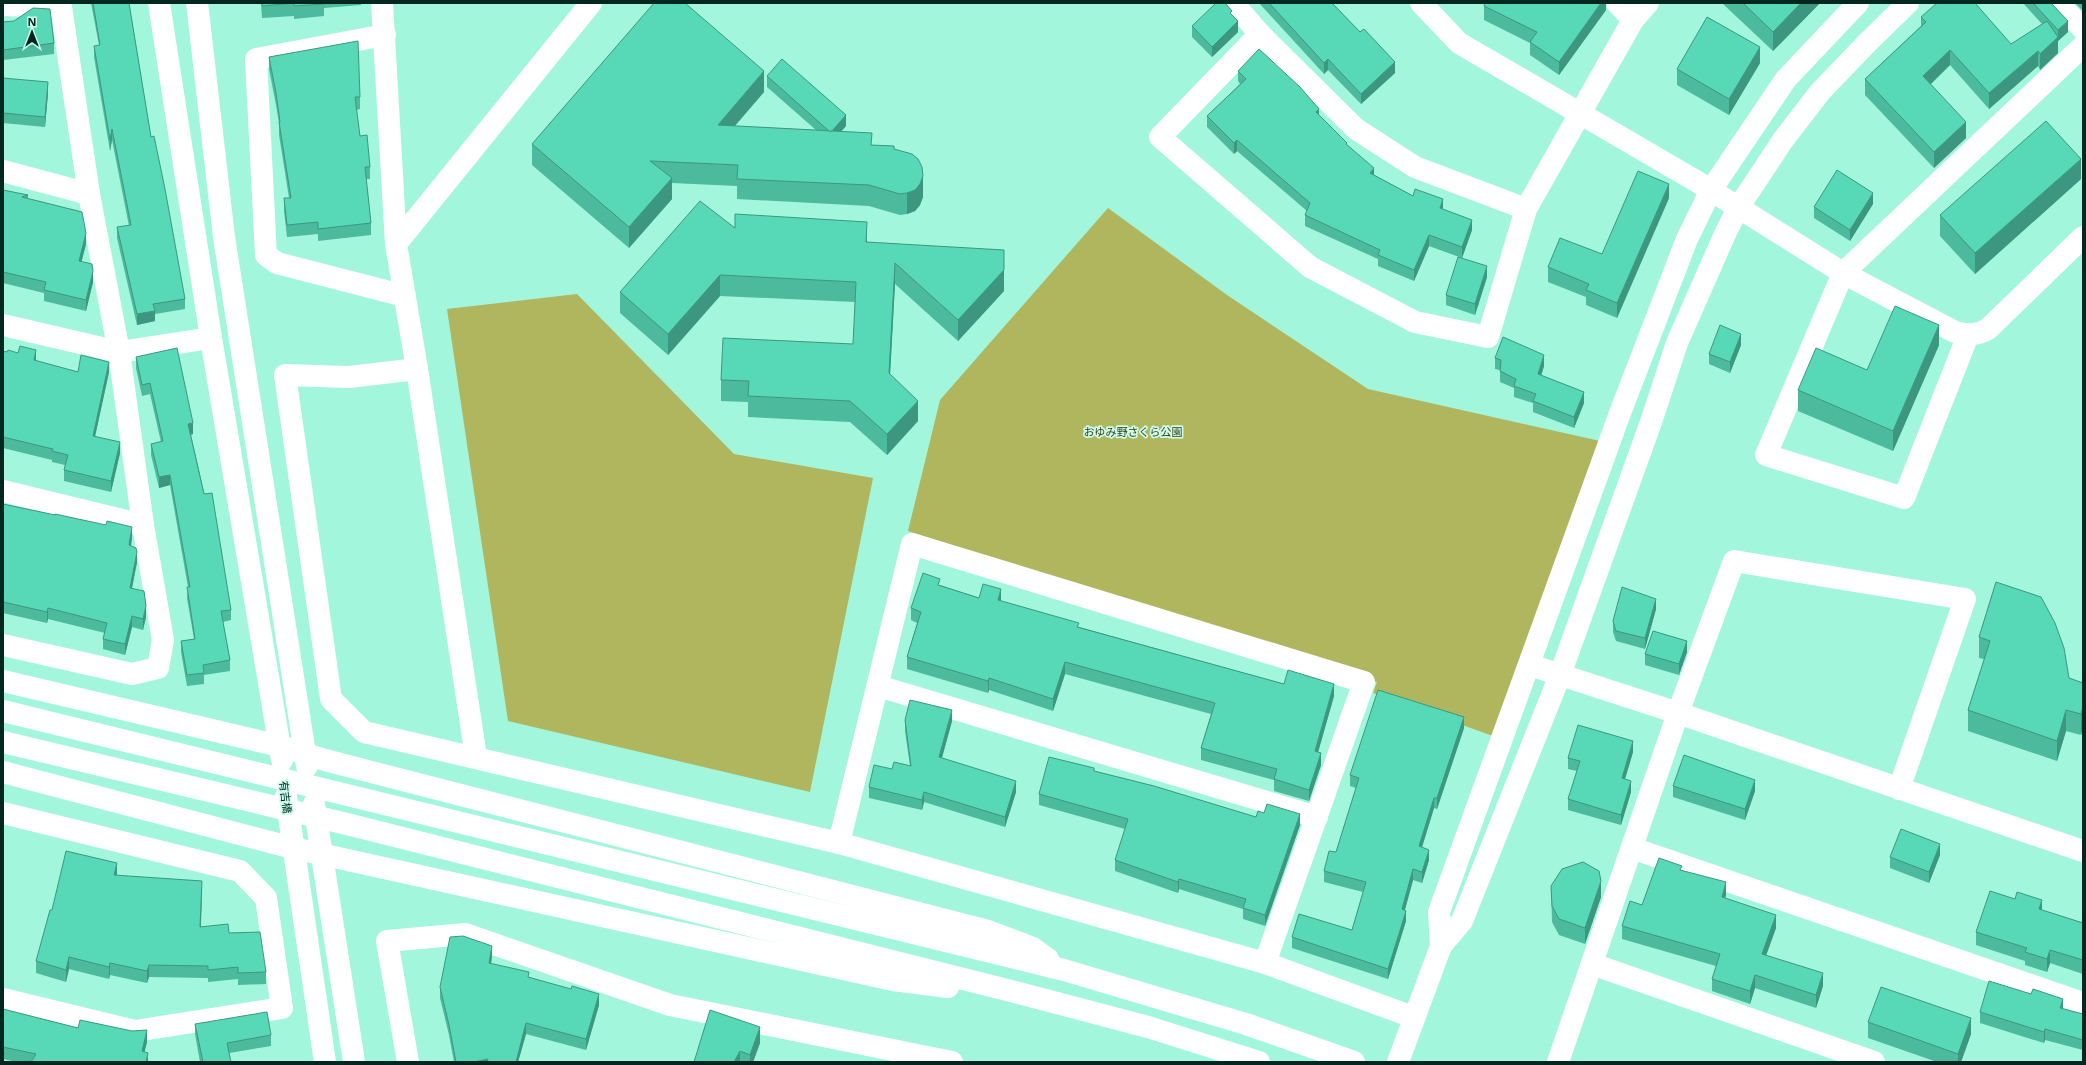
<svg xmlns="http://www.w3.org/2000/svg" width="2086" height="1065" font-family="'Open Sans','Noto Sans JP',sans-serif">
  <rect width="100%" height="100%" fill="#a1f6dc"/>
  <!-- green -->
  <g fill="#afb65d">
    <path d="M1108,208L1227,295L1368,389L1600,441L1493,736L1373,693L1377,682L908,531L940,400Z"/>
    <path d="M577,294L734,454L873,478L810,792L508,721L447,309Z"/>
  </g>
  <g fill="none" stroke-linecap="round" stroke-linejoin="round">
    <!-- minor -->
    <g stroke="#fff" stroke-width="22">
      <path d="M159,3L211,338L282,760"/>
      <path d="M197,3L224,237L307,766"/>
      <path d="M382,3L396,244L417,369L476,757"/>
      <path d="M1233,3L1260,34L1356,129L1415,167L1526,209"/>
      <path d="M1421,3L1459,43L1696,181L1843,273L1955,332C1968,335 1976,336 1988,329L2083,237"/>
      <path d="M1617,3L1633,20"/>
      <path d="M2058,3L2083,29"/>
      <path d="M3,5L61,7L89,194L119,352L143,525L163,640L158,668L132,674L3,645"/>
      <path d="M1260,34L1160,137L1310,267L1415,322L1488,337L1526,209L1633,20L1648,3"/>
      <path d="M385,35L256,59L266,255L277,263L405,296"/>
      <path d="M3,171L89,194"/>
      <path d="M396,244L591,3"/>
      <path d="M3,325L119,352L211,338"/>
      <path d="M1968,335L1904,498L1766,455L1843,273L2083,46"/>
      <path d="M417,369L349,377L285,375L331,699L364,732L839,843L1265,963L1413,1017"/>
      <path d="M3,491L143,525"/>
      <path d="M1530,665L1678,713L2083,851"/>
      <path d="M3,681L280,746L325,760L988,931L1033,948L1048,959"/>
      <path d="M878,686L1317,817"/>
      <path d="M3,711L1064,970L1246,1024L1354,1062"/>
      <path d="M3,742L347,824L1015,992L1148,1027L1259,1062"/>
      <path d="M3,772L293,848L893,980L948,987"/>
      <path d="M286,796L325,1062"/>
      <path d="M314,804L354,1062"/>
      <path d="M3,813L240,871L266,898L282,1008L135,1031L3,999"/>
      <path d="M839,843L912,544L1364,682L1265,963"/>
      <path d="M1632,848L2083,1003"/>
      <path d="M1441,946L1439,912L1620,413L1687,239L1711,190L1786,79L1858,3"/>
      <path d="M1592,964L1874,1062"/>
      <path d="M408,1062L387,941L465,934L670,1005L952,1062"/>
      <path d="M1398,1062L1441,946L1462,921L1560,675L1651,422L1677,343L1725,234L1738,208L1783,140L1820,92L1867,43L1908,3"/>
      <path d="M1558,1062L1678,713L1734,561L1965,599L1899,789"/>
    </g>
  </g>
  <!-- wall -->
  <g fill="#4bba9d">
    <path d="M91,3H129L151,137L185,299V309L155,314V321L137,325L117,238V227L129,226L112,140L110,151L94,57V46L99,45Z"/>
    <path d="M261,3H361V5L324,8V16L294,19V16L262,18Z"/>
    <path d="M1259,3H1332L1360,32L1395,73L1361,104L1328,70L1324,74Z"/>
    <path d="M1606,3V10L1559,75L1530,55V43L1484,20V6Z"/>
    <path d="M1722,3H1820L1773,51Z"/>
    <path d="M2023,3H2051L2068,32L2058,41V53L2040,70L2038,66L1989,109L1950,65L1930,84L1966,138L1934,168L1865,95V79L1921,26V17L2011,44L2042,24Z"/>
    <path d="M2075,3H2083V11Z"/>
    <path d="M1232,16L1238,32L1212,57L1192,37V26Z"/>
    <path d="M3,22L54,43V54L3,60Z"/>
    <path d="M269,57L360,97V109L356,110L360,136L370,167V179H366L371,223V235L318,241V234L287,237L284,211V198H289L279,135V123L276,105L269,69Z"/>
    <path d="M1760,63L1729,115L1677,85V69Z"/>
    <path d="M1238,71L1319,115L1347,145L1374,175L1413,196L1443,209L1472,230L1462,258L1429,246L1414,281L1378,266V259L1305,226V215L1307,211L1237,151L1234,154L1207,127V116L1240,84L1238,81Z"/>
    <path d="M767,76L846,126L841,131L872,145L894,149L923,197L920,205L915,211L907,214L900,215L869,206L737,199V186L672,183V199L629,248L532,165V144L764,92L735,126L816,130L767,87Z"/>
    <path d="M3,78L48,93L45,127L3,123Z"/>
    <path d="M2081,179L1975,274L1940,236V215Z"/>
    <path d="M3,190L28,195V198L86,244L81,262L93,282L86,311L44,301V293L3,283Z"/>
    <path d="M1669,198L1617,318L1586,305V297L1548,282V267L1602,254Z"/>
    <path d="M1873,204L1850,241L1814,218V207Z"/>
    <path d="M735,228L867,242L1004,271V291L958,341L895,284L890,374L918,421L887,455L850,422L748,417V402L721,401V380L853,344L855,302L720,296L668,355L620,313V292Z"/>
    <path d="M1487,277L1475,315L1446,305V295Z"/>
    <path d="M1741,345L1730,373L1709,364V354Z"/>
    <path d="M1939,345L1893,451L1798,411V390L1867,370Z"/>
    <path d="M3,351L36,361L78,372H109L95,436L120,453L111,492L64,481V470L65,465L52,462V460L3,448Z"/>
    <path d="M136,357L193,434L191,435L231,610V620L223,622L230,660V671L204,675V684L187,686L181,652V641L194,639L187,598L188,587L170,485L159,488L151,455V444L161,442L150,394L142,396L136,368Z"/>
    <path d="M1495,358L1544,366L1541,376L1584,403L1574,428L1533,412V403L1514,397V388L1500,382V370L1495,369Z"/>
    <path d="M3,504L132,538L131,546L137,562L132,588L146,617L143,630L132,627L125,655L103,649V639L105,633L48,619L47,623L3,613Z"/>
    <path d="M1996,582L2069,678L2083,683L2081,735L2066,731L2057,761L1968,731V710L1984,659L1979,658V637Z"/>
    <path d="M940,585L979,598L1001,601L1079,627L1284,684L1334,696L1318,752L1321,765L1309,801L1274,791V780L1201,760V748L1211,714L1065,674L1053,711L989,690L988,693L907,669V657L917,623L911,620V608Z"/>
    <path d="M1656,609L1645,649L1616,641L1613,632V621Z"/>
    <path d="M1687,652L1679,675L1645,665V654Z"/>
    <path d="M905,720L952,721L942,758L1016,792L1005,827L924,802L922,810L869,798V787L892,769L910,766L905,731Z"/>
    <path d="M1464,728L1437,809L1434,808L1422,847L1429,860L1422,883L1413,880L1405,910L1406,921L1388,979L1292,948V937L1352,930L1363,892L1324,882V871L1336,852L1356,788L1350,786V775Z"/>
    <path d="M1633,752L1625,779L1631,792L1621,825L1568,810V799L1577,771L1568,769V758Z"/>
    <path d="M1094,771L1256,817L1300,825L1265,926L1243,919V909L1179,889L1178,893L1115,871V860L1125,829L1039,805V794Z"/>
    <path d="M1673,786L1755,791L1745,820L1673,797Z"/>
    <path d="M1940,855L1929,883L1890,868V857Z"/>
    <path d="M1682,870L1726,895L1725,898L1776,928L1766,955L1823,986L1816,1008L1755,988L1750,1004L1712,991V979L1716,966L1622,939V926L1642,905Z"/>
    <path d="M116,876L202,893L201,927L229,933L266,972V984L238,985V979L208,982V978L149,977L147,983L110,975L109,979L69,969L66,982L36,973V961L52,910Z"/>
    <path d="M1551,886L1601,897L1585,944L1559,935L1552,922Z"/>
    <path d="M2042,910L2083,923V974L2050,963L2047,972L2025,965V961L1976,945V932Z"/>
    <path d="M492,957L491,964L529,977L599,1005L586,1050L526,1034L518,1062H454L449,1035L440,998V987Z"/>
    <path d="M3,1009L78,1028L147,1042L144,1052L148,1062H17L3,1059Z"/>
    <path d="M2063,1009L2083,1014V1050L2045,1040L2044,1043L1980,1023V1012Z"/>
    <path d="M1868,1022L1971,1034L1961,1062H1937L1868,1038Z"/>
    <path d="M195,1024L271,1035V1046L229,1053L231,1062H200L195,1034Z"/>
    <path d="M760,1043L753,1062H694Z"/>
  </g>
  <!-- shaded-wall -->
  <g fill="#3d9780">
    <path d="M1601,3H1606V10L1559,75V62Z"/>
    <path d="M1801,3H1820L1773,51V32Z"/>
    <path d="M1238,21V32L1212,57V47Z"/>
    <path d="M2068,21V32L2058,41V30Z"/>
    <path d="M2058,37V53L2040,70V54Z"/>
    <path d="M1760,47V63L1729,115V99Z"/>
    <path d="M1950,50V65L1923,92V76Z"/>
    <path d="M2038,51V66L1989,109V93Z"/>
    <path d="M1328,59V70L1324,74V63Z"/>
    <path d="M1395,62V73L1361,104V94Z"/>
    <path d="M764,71V92L718,145V125Z"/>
    <path d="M48,82V93L45,127V117Z"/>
    <path d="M1319,109V120L1316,112Z"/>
    <path d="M846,115V126L831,143V132Z"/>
    <path d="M1966,122V138L1934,168V152Z"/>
    <path d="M112,129V140L110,151V140Z"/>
    <path d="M1237,140V151L1234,154V143Z"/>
    <path d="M2081,159V179L1975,274V253Z"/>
    <path d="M1374,168V179L1370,173Z"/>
    <path d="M923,176V197L920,205L915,211L907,214V193Z"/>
    <path d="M672,178V199L629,248V227Z"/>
    <path d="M1669,184V198L1617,318V303Z"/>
    <path d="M1873,193V204L1850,241V230Z"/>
    <path d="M1443,199V210L1440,208Z"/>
    <path d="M1472,220V230L1462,258V247Z"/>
    <path d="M867,222V243L866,242Z"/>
    <path d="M86,233V244L79,272V261Z"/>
    <path d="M1429,235V246L1414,281V270Z"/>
    <path d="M1004,250V291L958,341V320Z"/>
    <path d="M895,263V284L889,394V373Z"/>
    <path d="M1487,266V277L1475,315V304Z"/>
    <path d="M93,271V282L86,311V300Z"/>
    <path d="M720,275V296L668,355V334Z"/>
    <path d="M155,311V321L137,325V314Z"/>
    <path d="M1939,325V345L1893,451V431Z"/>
    <path d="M1741,334V345L1730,373V362Z"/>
    <path d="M36,350V361L34,371V360Z"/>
    <path d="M1544,355V366L1538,385V374Z"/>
    <path d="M109,362V372L93,446V436Z"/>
    <path d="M1584,392V403L1574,428V417Z"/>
    <path d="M918,401V421L887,455V434Z"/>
    <path d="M193,423V434L188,435V424Z"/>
    <path d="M120,442V453L111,492V481Z"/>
    <path d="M170,475V485L159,488V477Z"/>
    <path d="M132,527V538L129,556V545Z"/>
    <path d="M137,552V562L130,598V588Z"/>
    <path d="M1001,589V601L998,600Z"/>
    <path d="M1656,599V609L1645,649V638Z"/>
    <path d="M146,606V617L143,630V619Z"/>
    <path d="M48,608V619L47,623V612Z"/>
    <path d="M132,616V627L125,655V644Z"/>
    <path d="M1687,641V652L1679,675V664Z"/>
    <path d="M1065,662V674L1053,711V699Z"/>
    <path d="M989,678V690L988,693V681Z"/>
    <path d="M1334,684V696L1315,763V751Z"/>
    <path d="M2083,707V728L2081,735V714Z"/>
    <path d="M952,710V721L939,768V757Z"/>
    <path d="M2066,710V731L2057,761V741Z"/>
    <path d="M1464,717V728L1437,809V798Z"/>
    <path d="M1633,741V752L1622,789V778Z"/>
    <path d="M1321,753V765L1309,801V790Z"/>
    <path d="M1755,780V791L1745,820V809Z"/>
    <path d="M1016,781V792L1005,827V817Z"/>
    <path d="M1631,781V792L1621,825V815Z"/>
    <path d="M924,792V802L922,810V800Z"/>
    <path d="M1434,798V808L1419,857V846Z"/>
    <path d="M1300,814V825L1265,926V915Z"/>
    <path d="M1940,844V855L1929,883V872Z"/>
    <path d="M1429,850V860L1422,883V872Z"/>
    <path d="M117,863V875L114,888V875Z"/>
    <path d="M1413,869V880L1402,920V909Z"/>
    <path d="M1179,879V889L1178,893V882Z"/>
    <path d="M202,881V893L200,939V927Z"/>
    <path d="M1601,881V897L1585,944V928Z"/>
    <path d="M1726,882V895L1722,910V897Z"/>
    <path d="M2042,900V913L2039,909Z"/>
    <path d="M1406,911V921L1388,979V969Z"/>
    <path d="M1776,915V928L1762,967V954Z"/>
    <path d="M492,946V957L489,974V963Z"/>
    <path d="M2050,950V963L2047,972V959Z"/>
    <path d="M69,957V969L66,982V970Z"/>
    <path d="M110,963V975L109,979V967Z"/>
    <path d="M149,965V977L147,983V971Z"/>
    <path d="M1823,973V986L1816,1008V995Z"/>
    <path d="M1755,975V988L1750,1004V991Z"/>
    <path d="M599,994V1005L586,1050V1039Z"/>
    <path d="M2063,999V1010L2060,1008Z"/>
    <path d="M1971,1018V1034L1961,1062H1958V1054Z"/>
    <path d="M526,1023V1034L518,1062H516Z"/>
    <path d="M760,1027V1043L753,1062H750V1055Z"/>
    <path d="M2045,1029V1040L2044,1043V1032Z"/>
    <path d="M147,1030V1042L142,1062V1051Z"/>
    <path d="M740,1051V1062H734Z"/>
    <path d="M148,1053V1062H146Z"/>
    <path d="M488,1059V1062H474Z"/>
  </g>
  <!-- building -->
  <g fill="#57d8b7" stroke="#3d9780">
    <path d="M93,3H129L151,137L154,136L165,189L185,299L153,304L155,311L137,314L117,227L131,225L112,129L110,140L94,46L100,45Z"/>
    <path d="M262,3H294L262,6Z"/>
    <path d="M294,3H324V4L294,6Z"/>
    <path d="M654,3H685L764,71L718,125L872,133L871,145L894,146V149L912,154L918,159L922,167L923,176L920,184L915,190L907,193L900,194L869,185L737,179L738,165L650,161L672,178L629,227L532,144Z"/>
    <path d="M1216,3H1225L1232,11L1230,13L1238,21L1212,47L1192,26Z"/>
    <path d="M1269,3H1332L1360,32L1364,29L1395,62L1361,94L1328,59L1324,63Z"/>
    <path d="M1485,3H1601L1559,62L1530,42L1537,32L1484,6Z"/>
    <path d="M1743,3H1801L1773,32Z"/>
    <path d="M1937,3H1975L2011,44L2047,21L2058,37L2040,54L2038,51L1989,93L1950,50L1923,76L1966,122L1934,152L1865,79L1926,22L1921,17Z"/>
    <path d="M2033,3H2051L2068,21L2058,30Z"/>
    <path d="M33,8L50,9L54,43L3,50V22L14,21Z"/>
    <path d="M1707,17L1760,47L1729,99L1677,69Z"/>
    <path d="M358,41L360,97H355L360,136L367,135L370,167H365L371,223L318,229V222L287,225L284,198H291L279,122H280L276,93L269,57Z"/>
    <path d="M1259,49L1300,87L1319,109L1316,112L1347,143L1346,144L1374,168L1370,173L1413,196L1415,189L1443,199L1440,208L1472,220L1462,247L1429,235L1414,270L1378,255L1380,250L1305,215L1310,203L1237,140L1234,143L1207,116L1246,79L1238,71Z"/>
    <path d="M782,59L846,115L832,131H829L767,76Z"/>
    <path d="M3,78L48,82L45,117L3,113Z"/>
    <path d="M2046,121L2081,159L1975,253L1940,215Z"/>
    <path d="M1837,170L1873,193L1850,230L1814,207Z"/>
    <path d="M1638,171L1669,184L1617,303L1586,290L1589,284L1548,267L1560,238L1602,254Z"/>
    <path d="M3,190L28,195L22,197L82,212L86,233L79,261L92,264L93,271L86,300L44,290L46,282L3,272Z"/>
    <path d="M700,201L735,228V214L867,222L866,242L1004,250V270L958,320L895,263L889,373L918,401L887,434L850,401L748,396L749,381L721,380L723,338L853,344L856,282L720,275L668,334L620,292Z"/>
    <path d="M1458,257L1487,266L1475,304L1446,295Z"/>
    <path d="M1895,306L1939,325L1893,431L1798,390L1816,348L1867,370Z"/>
    <path d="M1720,325L1741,334L1730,362L1709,354Z"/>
    <path d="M1503,337L1544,355L1538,374L1584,392L1574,417L1533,401L1536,394L1514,386L1516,379L1500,371L1501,360L1495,358Z"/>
    <path d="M20,346L36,350L34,360L78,372L81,355L109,362L93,436L120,442L111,481L64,470L68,455L52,451L53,449L3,437V351L7,352L8,350L18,353Z"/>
    <path d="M177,348L193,423L188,424L204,494L212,493L231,610L221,611L230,660L203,665L204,673L187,675L181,641L195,639L187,587H190L170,475L159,477L151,444L163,441L150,383L142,385L136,357Z"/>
    <path d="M3,504L55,515V514L106,525L107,521L132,527L129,545L136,548L137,552L130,588L144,591L146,606L143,619L132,616L125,644L103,639L107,623L48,608L47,612L3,602Z"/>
    <path d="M923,573L940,579L938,585L979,598L983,584L1001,589L998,600L1079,623L1077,627L1284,684L1288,670L1334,684L1315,751L1321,753L1309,790L1274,779L1277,769L1201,748L1215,703L1065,662L1053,699L989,678L988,681L907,657L921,612L911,608Z"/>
    <path d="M1996,582L2041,597L2055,623L2064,648L2069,678L2083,683V707L2081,714L2066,710L2057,741L1968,710L1990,641L1979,637Z"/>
    <path d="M1622,587L1656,599L1645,638L1616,631L1613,621Z"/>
    <path d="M1653,631L1687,641L1679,664L1645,654Z"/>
    <path d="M1378,690L1464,717L1437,798H1434L1419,846L1429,850L1422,872L1413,869L1402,909L1406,911L1388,969L1292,937L1299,914L1352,930L1366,882L1324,871L1329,851L1336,852L1359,778L1350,775Z"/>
    <path d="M910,700L952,710L939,757L1016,781L1005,817L924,792L922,800L869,787L874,765L892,769L894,762L911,766L905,720Z"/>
    <path d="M1578,725L1633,741L1622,778L1631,781L1621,815L1568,799L1580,761L1568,758Z"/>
    <path d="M1684,755L1755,780L1745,809L1673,786Z"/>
    <path d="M1049,757L1094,768V771L1154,786L1256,817L1258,811L1264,813L1267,804L1300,814L1265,915L1243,908L1246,899L1179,879L1178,882L1115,860L1128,819L1039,794Z"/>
    <path d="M1901,829L1940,844L1929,872L1890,857Z"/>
    <path d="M66,851L117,863L114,875L202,881L200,927L228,924L229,933L260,932L266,972L238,973V967L208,970V966L149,965L147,971L110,963L109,967L69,957L66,970L36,961L50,910H52Z"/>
    <path d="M1659,858L1682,866L1680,870L1726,882L1722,897L1776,915L1762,954L1823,973L1816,995L1755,975L1750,991L1712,979L1720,954L1622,926L1630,901L1642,905Z"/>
    <path d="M1583,862L1599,871L1601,881L1585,928L1559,919L1552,906L1551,886L1562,869Z"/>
    <path d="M1990,891L2015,899L2017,892L2042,900L2039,909L2083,923V960L2050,950L2047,959L2025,952L2027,948L1976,932Z"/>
    <path d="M463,936L492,946L489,963L529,972L528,977L571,989L572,986L599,994L586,1039L526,1023L516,1062H487L488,1059L474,1062H456L449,1025L440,987L450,937Z"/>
    <path d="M1989,981L2031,994L2033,989L2063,999L2060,1008L2083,1014V1040L2045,1029L2044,1032L1980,1012Z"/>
    <path d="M1881,987L1971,1018L1958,1054L1868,1022Z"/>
    <path d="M3,1009L78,1028L80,1020L132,1031L147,1030L142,1051L148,1053L146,1062H31L36,1054L3,1047Z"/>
    <path d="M710,1010L760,1027L750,1055L740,1051L734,1062H694Z"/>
    <path d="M267,1012L271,1035L227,1043L231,1062H203L195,1024Z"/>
  </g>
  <g text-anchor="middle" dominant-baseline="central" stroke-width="3.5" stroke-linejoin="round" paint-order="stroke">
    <!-- park labels -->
    <g font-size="11" fill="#393c12" stroke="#cbfcec">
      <text x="1133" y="431">おゆみ野さくら公園</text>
    </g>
    <!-- street labels -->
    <g font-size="11" fill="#01271e" stroke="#cbfcec">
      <text transform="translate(286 797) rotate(83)">有吉橋</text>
    </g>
  </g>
  <!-- border -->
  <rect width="2086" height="1065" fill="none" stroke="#01271e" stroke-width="8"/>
  <!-- north arrow -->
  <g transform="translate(32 32)" stroke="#cbfcec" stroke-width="3" paint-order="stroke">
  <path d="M0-3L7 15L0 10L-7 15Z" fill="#01271e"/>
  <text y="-6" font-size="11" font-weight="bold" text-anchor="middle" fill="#01271e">N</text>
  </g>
</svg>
